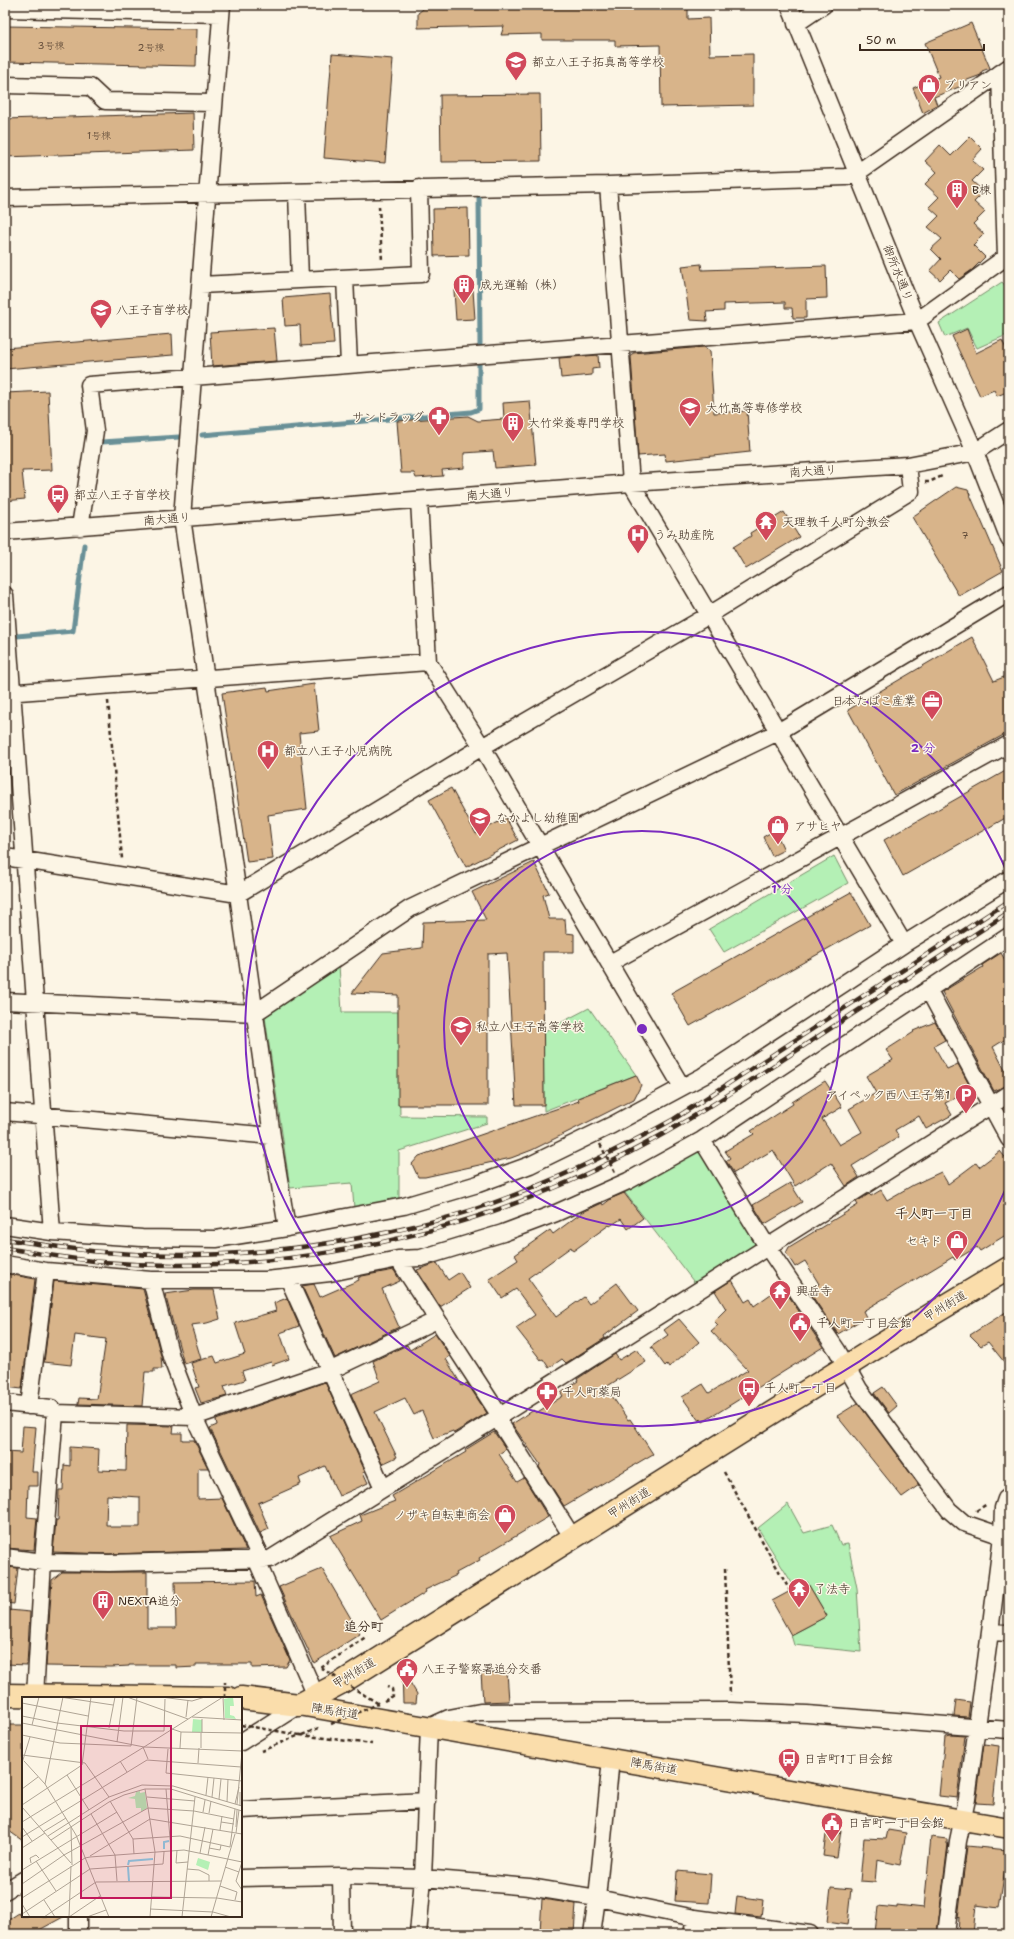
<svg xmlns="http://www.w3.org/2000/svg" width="1014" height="1939" viewBox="0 0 1014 1939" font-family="'Shantell Sans','Klee One',sans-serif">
<rect width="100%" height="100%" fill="#fcf5e5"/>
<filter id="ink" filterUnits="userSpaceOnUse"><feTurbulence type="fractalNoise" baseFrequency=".025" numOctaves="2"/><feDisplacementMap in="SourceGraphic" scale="8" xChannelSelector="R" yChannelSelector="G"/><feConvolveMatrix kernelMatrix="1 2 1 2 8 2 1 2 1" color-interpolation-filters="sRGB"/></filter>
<g filter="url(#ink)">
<path fill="#b4f0b5" stroke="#788d6a" d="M1002 282 1009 290V334L977 348 967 328 945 337 939 323Z
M834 856 848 883 724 952 709 929Z
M339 965 342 1012H398L400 1116 487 1117V1123L399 1151V1199L354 1208 352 1183 290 1188 265 1017Z
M589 1008 636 1075 544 1111 543 1032Z
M695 1150 700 1151 768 1248 700 1290 622 1189Z
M788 1504 804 1533 832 1525 841 1545 848 1544 857 1588 861 1652 794 1645 791 1635 827 1616 807 1582 795 1588 758 1528Z"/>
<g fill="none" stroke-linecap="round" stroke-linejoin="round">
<path stroke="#699097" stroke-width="5" d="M479 195 480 347
M202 435 471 412 479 409V363
M102 442 179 437
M17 636 73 631 84 545"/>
</g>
<path fill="#d8b48a" stroke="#3b2a1e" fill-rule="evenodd" d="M428 5H688V19L709 18 710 55 753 54V105L661 107 660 45 615 46V40H542V34L501 35 504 26 418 28V13Z
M971 23 990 68 982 71 981 75 962 82 964 85 934 97 937 105 923 113 913 88 939 77 925 43Z
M5 26 197 29 196 66 5 62Z
M332 54 393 59 385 163 324 158Z
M540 94 541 161 441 162 440 95Z
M193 113 194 150 5 157V119Z
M970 137 982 149 972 160 983 170 972 181 984 192 974 202 985 212 973 224 984 234 973 245 985 257 972 270 959 279 950 270 940 280 930 271 941 259 931 249 942 239 928 227 939 216 929 207 939 197 925 184 937 172 925 161 940 145 951 156Z
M468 208 469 255 434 256 433 209Z
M701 264 702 270 826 266 827 298 806 299V318H793L792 308H785V302L724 304V311L706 312 707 321 690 320 682 266Z
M473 290 475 319 456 320 454 291Z
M330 294 334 344 301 346 300 325 285 326 283 298Z
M274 328 277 361 212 366 210 332Z
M967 329 976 353 1002 340 1009 355V391L997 396 994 390 980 396 952 336Z
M172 334 173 355 5 369V348Z
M704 347 710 351 714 413 747 411 750 452 666 461 665 454 638 456 631 357 633 353Z
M598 355 599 368 592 369V375L561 378 559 358Z
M48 391 52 470 22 471 25 499 5 501V393Z
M530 401 536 465 495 468 493 451 464 453V468L442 470 443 476 416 478 414 473H401L397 421 468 416 478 421 504 419 503 403Z
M956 487 968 490 1003 571 959 596 912 517Z
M784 512 799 537 746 569 733 547 751 536 750 533Z
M972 637 994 681 1009 675V732L894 795 848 710Z
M314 684 319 731 299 733 307 809 268 815 273 859 247 862 222 693 267 687 268 691Z
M1009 769V816L903 876 884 840Z
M451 788 476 834 506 818 518 840 466 867 429 800Z
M775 830 784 850 772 856 763 837Z
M534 862 549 893 543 895 549 919H565L566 933 574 934V952H543L544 1105H516L507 953 488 954V1105H398V995L352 993 383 953 422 948 423 922 486 920 472 892Z
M851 892 870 925 690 1026 671 993Z
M1001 953 1009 967V1037L993 1047 1009 1078V1085L994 1091 942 992 983 967 982 965Z
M935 1022 945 1040 934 1046 947 1069 958 1064 972 1090 945 1103 952 1115 926 1129 919 1116 895 1130 899 1137 852 1166 859 1177 846 1186 831 1163 795 1186 773 1150 734 1173 726 1161 730 1158 725 1151 754 1134 751 1131 793 1104 792 1102 825 1081 842 1107 822 1119 839 1145 862 1132 849 1109 876 1093 866 1076 893 1060 886 1050 914 1032 913 1031Z
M636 1075 641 1085 634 1099 532 1150 511 1158 425 1177H418L412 1164 419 1156 579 1101 578 1098Z
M1000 1151 1009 1162V1233L980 1251 977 1247 955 1260 953 1257 863 1311 866 1317 838 1334 808 1290 819 1284 805 1261 795 1267 786 1253 789 1247 858 1205 856 1202 869 1194 871 1196 881 1190 887 1200 913 1185 941 1172 948 1184 976 1163 979 1167Z
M790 1183 802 1202 765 1224 753 1205Z
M624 1193 643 1218 628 1229 621 1219 610 1226 609 1225 573 1251 571 1247 528 1278 556 1317 584 1297 589 1304 617 1283 638 1311 604 1336 605 1338 566 1363 562 1359 549 1368 543 1359 541 1360 516 1328 535 1315 516 1289 502 1298 489 1279 518 1260 515 1255 550 1230 553 1234 583 1212 602 1203 603 1205 612 1198Z
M437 1263 448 1280 460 1272 470 1288 440 1307 417 1270Z
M394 1270 400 1281 382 1289 399 1327 335 1358 302 1286 314 1284 320 1297 359 1280 358 1278 362 1276Z
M8 1274 35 1279 22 1389 5 1387V1280H7Z
M732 1280 745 1302 750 1299 754 1306 782 1286 823 1347 703 1422 701 1419 699 1421 682 1397 703 1384 709 1393 748 1370 711 1331 718 1325 714 1321 726 1309 715 1291Z
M54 1281 143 1289 161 1356 162 1369H154V1372H145L142 1406 78 1404 79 1398 97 1399 106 1339 75 1335 71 1365 44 1362Z
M194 1290H214L220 1319 207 1323 191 1325 201 1359 184 1364 165 1294Z
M287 1298 299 1326 280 1333 289 1359 272 1365 271 1362 242 1371 245 1380 224 1386 227 1396 201 1403 195 1388 199 1387 191 1363 214 1356 217 1363 245 1354 235 1323 276 1311 274 1303Z
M1009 1310V1368L988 1342 981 1346 970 1335Z
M679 1319 699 1342 669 1367 667 1364 665 1366 651 1347 668 1335 664 1330Z
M435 1334 450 1356 446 1359 462 1386 467 1383 487 1413 454 1433 453 1431 434 1438 422 1411 414 1415 405 1398 375 1412 397 1457 382 1464 351 1394 380 1381 373 1361 407 1345 410 1350Z
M637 1349 646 1362 606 1387 628 1420 630 1419 653 1454 564 1506 539 1467 540 1464 512 1424 534 1410 536 1413 563 1396 561 1393 578 1381 577 1379 615 1354 619 1360Z
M325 1382 365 1471 363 1472 368 1483 339 1496 325 1466 299 1478 301 1484 258 1503 269 1529 260 1533 267 1548 210 1428 217 1425 216 1420Z
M883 1387 897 1406 889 1413 874 1393Z
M858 1403 919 1485 902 1497 837 1416Z
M127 1425 174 1426 173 1433H182V1440H194L208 1468H198V1499L222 1498 246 1550 109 1554 53 1552 56 1520H58L59 1490H63L64 1465 70 1466V1447L99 1449 98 1470 126 1471ZM107 1495 140 1497V1527H110V1525H106Z
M23 1426 36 1427 32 1472H38V1486H28L27 1517 37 1518 34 1550 5 1548V1452L21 1453Z
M494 1432 506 1449 499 1454 517 1482 524 1478 548 1517 479 1558 480 1560 456 1573 457 1575 425 1590 426 1592 381 1620 330 1536 362 1521 360 1515 395 1501 392 1496 466 1452 465 1450Z
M5 1567 18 1568 14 1604 5 1603Z
M322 1569 360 1634 314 1663 279 1587Z
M62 1572H147V1628H176L175 1582 255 1581 256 1597 261 1595 290 1660 286 1667 252 1668V1664H196V1667L176 1668V1665H129V1666L111 1667 46 1666 52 1580Z
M807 1582 827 1616 791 1635 772 1601Z
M9 1610 30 1612 27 1665 5 1664Z
M402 1669 417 1694 416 1703H403Z
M507 1672 509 1701 483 1702 481 1673Z
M956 1700 970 1702 968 1717 954 1716Z
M5 1725H23V1841L9 1831V1825H5Z
M951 1735 965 1736 957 1798 939 1796 945 1736Z
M984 1744 999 1746 993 1804 976 1803Z
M827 1828 841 1830 837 1858 823 1856Z
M888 1830 906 1833 900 1865 877 1860 875 1882 860 1881 864 1838 886 1839Z
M931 1837 947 1839V1844H948L937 1933H875L878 1906 897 1908V1905L924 1908Z
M967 1846 1008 1850 999 1908 976 1905 973 1934H958L959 1917 958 1918Z
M677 1871 711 1874 709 1903 675 1901Z
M831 1887 851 1889 847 1925 827 1922Z
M737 1896 763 1900 761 1917 735 1914Z
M542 1899 576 1904 574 1934 540 1932Z
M19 1913 21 1916H65L32 1934H5V1926L10 1923 8 1920Z"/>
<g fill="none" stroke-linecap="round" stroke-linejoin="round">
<g stroke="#3b2a1e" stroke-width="19">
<path id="minor" d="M222 5 182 518 238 894 272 1136 287 1228
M789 5 917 321 975 452 1009 539
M5 9 221 14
M796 24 824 5
M1000 73 1006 257
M5 85 90 87 105 101 214 103
M608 185 631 483 904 944
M297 192 300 280
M5 198 608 185 846 177 857 173 1009 67
M345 278 349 364
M200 285 421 274 419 188
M419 500 428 662 482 747 682 1087
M80 527 95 431 89 385 917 321 1009 255
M5 532 631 483 908 465 975 452 1009 430
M5 595 52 1232
M5 693 428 662
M5 857 238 894 482 747 709 615 911 491 908 465
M610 963 1009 744
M928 989 1009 1139
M5 1001 255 1013 411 908 778 732 1009 593
M5 1112 272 1136
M702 1140 768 1248 837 1350 859 1389 949 1510 964 1523 1002 1536H1009
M5 1225 52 1232 142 1238 216 1239 287 1228 404 1206 478 1184 530 1165 612 1125 703 1076 904 944 1009 879
M398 1259 500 1416
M5 1264 46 1271 151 1280H266L330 1273 398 1259 421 1258 503 1233 556 1213 628 1181 702 1140 1009 936
M288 1278 383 1488
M151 1280 171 1357 194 1417 262 1561
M5 1403 51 1408 55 1413 194 1417 329 1371 437 1320
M29 1406 46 1271
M497 1418 573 1538
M5 1557 43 1562 109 1563 270 1559 500 1416 1009 1094
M257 1561 316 1696
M990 1632 1009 1633
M35 1695 43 1562 55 1413
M241 1742 299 1705
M241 1810 427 1801
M341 1876 342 1934
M241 1878 341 1876 423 1878 529 1887 597 1898 695 1918 810 1934
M5 1891 23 1880
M78 1916V1934
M418 1934 423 1878 429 1727 449 1718 480 1712 730 1711 807 1714 1009 1730
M592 1934 597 1898 611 1759
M692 1934 695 1918
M946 1934 958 1841 967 1799 990 1632 1002 1536 1003 1508 1006 1499 1009 1497"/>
</g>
<g stroke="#3b2a1e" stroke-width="23">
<path id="major" d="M299 1705 1009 1828"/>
</g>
<g stroke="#3b2a1e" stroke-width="25">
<path id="highway" d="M5 1695 228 1698
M241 1698 299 1705 344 1681 874 1349 1009 1268"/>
</g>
<path stroke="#3b2a1e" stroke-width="2.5" stroke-dasharray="4 3" stroke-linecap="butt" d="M379 206 382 261
M925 482H929L942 476
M108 701 122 859
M724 1472 790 1591
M976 1511 987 1504
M725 1569 730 1695
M321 1668 367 1636
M384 1701 393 1696 392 1689 387 1687
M302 1735 321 1727
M261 1751 300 1735 372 1744"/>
<use href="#minor" stroke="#fcf5e5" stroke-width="16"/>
<use href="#major" stroke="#faddab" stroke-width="20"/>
<use href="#highway" stroke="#faddab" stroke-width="22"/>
<g stroke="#3b2a1e" stroke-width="4.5">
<path id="rail" d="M5 1239C37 1244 69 1249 102 1252 209 1261 323 1250 427 1223 514 1201 596 1162 674 1119L1009 901
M5 1248C37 1253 70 1259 103 1262 253 1275 416 1246 554 1188 642 1152 723 1099 802 1047 871 1002 940 957 1009 912"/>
</g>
<use href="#rail" stroke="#fcf5e5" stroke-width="3" stroke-dasharray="9" stroke-linecap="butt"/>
<path stroke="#3b2a1e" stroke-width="2.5" stroke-dasharray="4 3" stroke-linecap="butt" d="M600 1144 615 1173
M321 1668 379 1704
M225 1698V1682
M331 1724 378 1704
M241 1725 300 1735"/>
</g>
</g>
<g fill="none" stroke="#7b2cbf" stroke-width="2">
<circle cx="642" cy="1029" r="198"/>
<path d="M1009 1181A397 397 0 1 1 1009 877"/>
</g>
<defs>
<g id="school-pin" transform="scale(1.15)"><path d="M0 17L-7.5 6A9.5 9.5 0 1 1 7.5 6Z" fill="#d1495b" stroke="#fcf5e5"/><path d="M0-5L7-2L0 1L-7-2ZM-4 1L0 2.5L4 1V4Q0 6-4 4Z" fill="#fff"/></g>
<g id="shop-pin" transform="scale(1.15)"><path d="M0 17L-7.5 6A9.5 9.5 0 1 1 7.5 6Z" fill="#d1495b" stroke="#fcf5e5"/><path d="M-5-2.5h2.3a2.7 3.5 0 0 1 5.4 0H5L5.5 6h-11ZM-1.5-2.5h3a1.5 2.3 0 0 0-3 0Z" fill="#fff"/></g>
<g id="building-pin" transform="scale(1.15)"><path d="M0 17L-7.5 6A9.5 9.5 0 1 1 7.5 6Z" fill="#d1495b" stroke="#fcf5e5"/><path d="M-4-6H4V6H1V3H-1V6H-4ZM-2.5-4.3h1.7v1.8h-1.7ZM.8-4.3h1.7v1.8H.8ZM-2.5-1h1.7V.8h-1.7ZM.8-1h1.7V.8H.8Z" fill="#fff"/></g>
<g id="university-pin" transform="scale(1.15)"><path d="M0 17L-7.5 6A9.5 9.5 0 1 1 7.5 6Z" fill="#d1495b" stroke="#fcf5e5"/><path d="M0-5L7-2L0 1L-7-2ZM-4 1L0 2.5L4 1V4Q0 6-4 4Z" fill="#fff"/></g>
<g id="pharmacy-pin" transform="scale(1.15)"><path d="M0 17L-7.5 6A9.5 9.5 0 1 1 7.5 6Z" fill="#d1495b" stroke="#fcf5e5"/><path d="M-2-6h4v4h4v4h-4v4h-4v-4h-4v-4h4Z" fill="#fff"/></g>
<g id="bus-pin" transform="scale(1.15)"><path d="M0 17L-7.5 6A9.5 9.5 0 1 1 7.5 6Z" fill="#d1495b" stroke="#fcf5e5"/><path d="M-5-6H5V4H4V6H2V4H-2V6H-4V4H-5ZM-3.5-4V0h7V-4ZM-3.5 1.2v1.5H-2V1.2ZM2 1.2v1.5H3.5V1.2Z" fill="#fff"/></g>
<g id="temple-pin" transform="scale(1.15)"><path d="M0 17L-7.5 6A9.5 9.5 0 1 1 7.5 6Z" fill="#d1495b" stroke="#fcf5e5"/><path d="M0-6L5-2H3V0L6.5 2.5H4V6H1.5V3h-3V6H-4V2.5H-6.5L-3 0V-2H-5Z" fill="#fff"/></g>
<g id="hospital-pin" transform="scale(1.15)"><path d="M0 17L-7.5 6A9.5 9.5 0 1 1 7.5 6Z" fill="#d1495b" stroke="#fcf5e5"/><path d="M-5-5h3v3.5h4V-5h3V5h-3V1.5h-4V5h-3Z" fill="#fff"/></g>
<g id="office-pin" transform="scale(1.15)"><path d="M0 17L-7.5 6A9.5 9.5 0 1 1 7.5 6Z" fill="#d1495b" stroke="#fcf5e5"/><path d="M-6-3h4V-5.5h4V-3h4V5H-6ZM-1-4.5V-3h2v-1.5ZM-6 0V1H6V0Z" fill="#fff"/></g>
<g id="parking-pin" transform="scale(1.15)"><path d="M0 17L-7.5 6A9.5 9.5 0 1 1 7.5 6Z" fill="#d1495b" stroke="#fcf5e5"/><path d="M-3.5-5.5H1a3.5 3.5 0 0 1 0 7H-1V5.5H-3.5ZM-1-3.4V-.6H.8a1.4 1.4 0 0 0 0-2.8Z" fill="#fff"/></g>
<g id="civic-pin" transform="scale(1.15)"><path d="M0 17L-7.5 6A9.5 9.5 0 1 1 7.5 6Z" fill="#d1495b" stroke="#fcf5e5"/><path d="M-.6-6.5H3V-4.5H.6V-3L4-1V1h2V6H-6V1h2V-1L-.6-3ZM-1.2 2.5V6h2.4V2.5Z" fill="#fff"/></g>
</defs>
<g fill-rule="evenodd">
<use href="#school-pin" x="516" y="62"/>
<use href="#shop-pin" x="929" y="85"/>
<use href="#building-pin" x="957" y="190"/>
<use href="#building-pin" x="464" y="285"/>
<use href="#school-pin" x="101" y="310"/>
<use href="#university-pin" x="690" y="408"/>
<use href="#pharmacy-pin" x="439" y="417"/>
<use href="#building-pin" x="513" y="423"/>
<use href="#bus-pin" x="58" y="495"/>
<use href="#temple-pin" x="766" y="522"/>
<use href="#hospital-pin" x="638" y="535"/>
<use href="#office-pin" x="932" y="701"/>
<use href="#hospital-pin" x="268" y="751"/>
<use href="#school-pin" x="480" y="818"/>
<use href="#shop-pin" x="778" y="826"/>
<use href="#school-pin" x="461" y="1027"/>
<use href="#parking-pin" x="966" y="1095"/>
<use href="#shop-pin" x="957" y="1241"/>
<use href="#temple-pin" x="780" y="1291"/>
<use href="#civic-pin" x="800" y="1323"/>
<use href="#bus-pin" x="749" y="1388"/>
<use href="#pharmacy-pin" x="547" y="1392"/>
<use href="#shop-pin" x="505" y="1515"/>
<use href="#temple-pin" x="799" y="1589"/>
<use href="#building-pin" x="103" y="1601"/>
<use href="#civic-pin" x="407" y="1669"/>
<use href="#bus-pin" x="789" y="1759"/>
<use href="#civic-pin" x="832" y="1823"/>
</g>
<g text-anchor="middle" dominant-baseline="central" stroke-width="3" stroke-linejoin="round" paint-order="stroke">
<g font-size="10" fill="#624c39">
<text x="51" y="45">3号棟</text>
<text x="151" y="47">2号棟</text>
<text x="99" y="135">1号棟</text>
<text x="965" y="535">7</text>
</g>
<g font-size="12" fill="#3b2a1e" stroke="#fcf5e5" text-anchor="start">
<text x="532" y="62">都立八王子拓真高等学校</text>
<text x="944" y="85">ブリアン</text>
<text x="972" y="190">B棟</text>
<text x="480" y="285">成光運輸（株）</text>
<text x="116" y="310">八王子盲学校</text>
<text x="706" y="408">大竹高等専修学校</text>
<text x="424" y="417" text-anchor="end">サンドラッグ</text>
<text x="528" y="423">大竹栄養専門学校</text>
<text x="74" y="495">都立八王子盲学校</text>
<text x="782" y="522">天理教千人町分教会</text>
<text x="654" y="535">うみ助産院</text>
<text x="916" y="701" text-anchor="end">日本たばこ産業</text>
<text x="284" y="751">都立八王子小児病院</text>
<text x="496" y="818">なかよし幼稚園</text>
<text x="794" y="826">アサヒヤ</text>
<text x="476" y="1027">私立八王子高等学校</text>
<text x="950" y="1095" text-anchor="end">アイペック西八王子第1</text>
<text x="942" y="1241" text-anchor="end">セキド</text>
<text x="796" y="1291">興岳寺</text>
<text x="816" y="1323">千人町一丁目会館</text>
<text x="764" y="1388">千人町一丁目</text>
<text x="562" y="1392">千人町薬局</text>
<text x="490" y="1515" text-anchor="end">ノザキ自転車商会</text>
<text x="814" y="1589">了法寺</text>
<text x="118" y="1601">NEXTA追分</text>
<text x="422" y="1669">八王子警察署追分交番</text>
<text x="804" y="1759">日吉町1丁目会館</text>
<text x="848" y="1823">日吉町一丁目会館</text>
</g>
<g font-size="12" fill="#3b2a1e" stroke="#fcf5e5">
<text transform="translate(898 273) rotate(68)">御所水通り</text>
<text transform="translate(813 471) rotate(-4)">南大通り</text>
<text transform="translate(490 494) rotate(-5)">南大通り</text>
<text transform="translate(167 519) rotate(-5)">南大通り</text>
<text transform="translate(945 1306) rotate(-31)">甲州街道</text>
<text transform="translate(629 1503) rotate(-32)">甲州街道</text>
<text transform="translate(354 1673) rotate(-31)">甲州街道</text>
<text transform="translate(335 1711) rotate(9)">陣馬街道</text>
<text transform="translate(654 1766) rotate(10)">陣馬街道</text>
</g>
<g font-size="13" font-weight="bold" fill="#3b2a1e" stroke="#fcf5e5">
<text x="934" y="1213">千人町一丁目</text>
<text x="364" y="1626">追分町</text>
</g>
</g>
<g transform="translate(22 1697)">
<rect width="220" height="220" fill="#fcf5e5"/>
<path d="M211 0 212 9H208V18L212 19 214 22 203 21 202 2ZM171 22 180 23V35H170ZM118 94V96L123 95 125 111 119 115V111H114L113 102 106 101 113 99 114 95ZM176 161 188 165 186 173 174 168Z" fill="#b4f0b5"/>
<path fill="none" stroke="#87d4e7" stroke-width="2" d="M142 152V145L147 144M106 168 107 164 131 162M106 170 107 184"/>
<path fill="none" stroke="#afa495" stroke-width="1" d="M38 0 91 8M41 0 23 87 54 138 87 220M105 0 166 22M139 0 170 4 183 0M201 0 202 23M0 6 66 19M0 19 35 26 102 34H142M164 20 166 3M170 20 220 23M0 26 122 50M10 28 17 0M87 31 93 0M150 32 159 35 220 36M142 34 143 2M180 36V22M0 38 38 46 109 49 115 0M95 45 101 0M121 50 126 62M122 50 201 0M158 51 159 35M179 51V36M146 52 144 76 220 84M0 58 63 66 87 100M2 64 23 87M98 64 105 75M0 66 8 40M176 66 177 51M45 78 67 113M0 92 16 80M123 92 133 155 128 220M144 92 149 154M184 98 186 80M125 100 173 104M190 100 192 81M197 102 199 82M88 104 111 142 112 157M205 105 206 82M213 107 217 90M215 107 220 55M0 108 60 68 69 0M218 109V95M0 110 49 166M181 115 183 103M187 116 189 104M69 117 93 158 95 184M0 125 122 50 220 54M199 125 212 127M0 130 10 144M214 130 215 113M49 131 50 168M198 133 200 119M21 135 44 121M214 136 217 113M26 139 87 100 120 88 151 89 220 109M0 140 125 63 219 70M111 142 158 139 208 150M29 143 87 105 102 98 123 92H149L220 114M208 150 213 112M0 151 23 136M187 151 198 153 199 148M155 153 154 166 166 165M178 156 183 130M186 158 191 132M68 159 128 122 220 137M14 164 34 194M220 165 214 184 220 193M9 166 8 161 14 158 17 161M203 170 217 175M165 172 177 173 187 178V184M0 173 95 115M0 187 42 158 126 111 172 114 212 122M198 189 215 195 213 203M129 200 195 201 220 205M0 201 63 161 68 160 162 153 220 165M22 203 33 220M0 207 8 220M128 212 191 215 209 220M0 217 68 172 141 167 142 155M22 220 74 185 199 184M47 220 49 169M47 220 78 199M65 220 84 213M160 220 173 100M189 220 213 137"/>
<path fill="#c2185b" fill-opacity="0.15" stroke="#c2185b" stroke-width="2" d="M59 29H149V201H59Z"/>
<rect width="220" height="220" fill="none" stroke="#3b2a1e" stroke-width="2"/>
</g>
<circle cx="642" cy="1029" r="6" fill="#7b2cbf" stroke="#fcf5e5" stroke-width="2"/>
<g font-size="12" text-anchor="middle" font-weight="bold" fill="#7b2cbf" stroke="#fcf5e5" stroke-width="3" stroke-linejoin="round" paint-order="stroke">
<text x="923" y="752">2 分</text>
<text x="782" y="893">1 分</text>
</g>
<rect width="1014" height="1939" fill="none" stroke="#fcf5e5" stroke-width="20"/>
<rect x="10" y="10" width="994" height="1919" fill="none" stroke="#3b2a1e" stroke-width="1.5" filter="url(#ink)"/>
<path d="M860 44v6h124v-6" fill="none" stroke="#3b2a1e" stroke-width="2"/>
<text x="866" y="44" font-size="12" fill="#3b2a1e" stroke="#fcf5e5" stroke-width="3" paint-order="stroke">50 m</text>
</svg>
